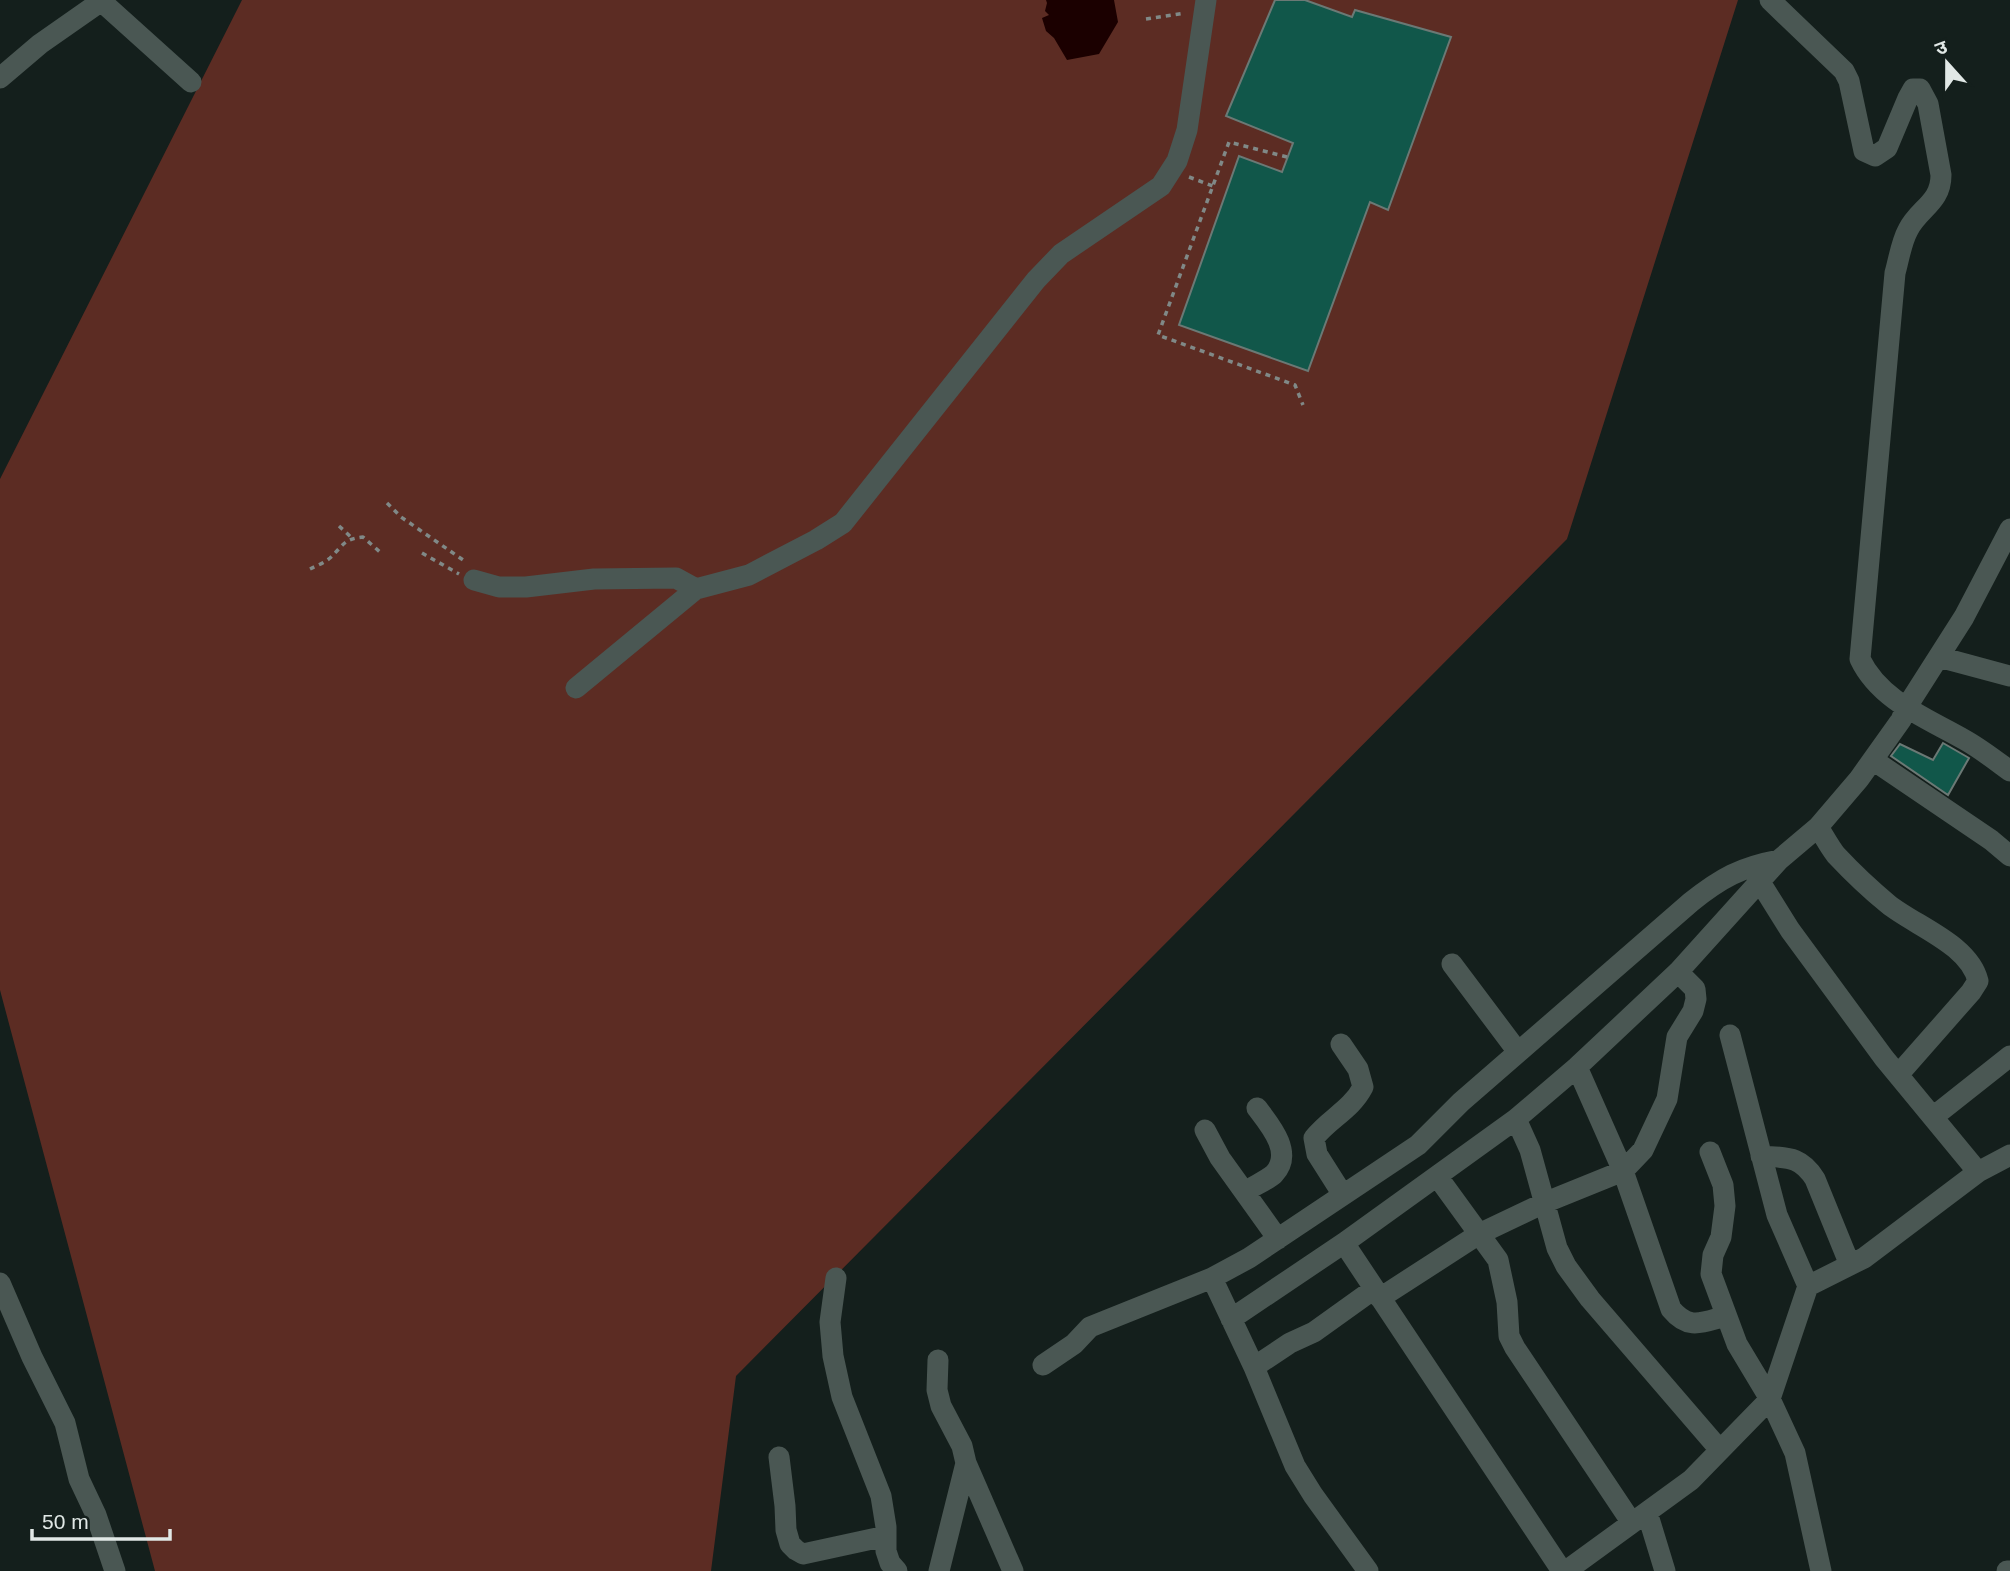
<svg xmlns="http://www.w3.org/2000/svg" width="2010" height="1571" viewBox="0 0 2010 1571" font-family="Arial,'Noto Sans Devanagari',sans-serif">
<rect width="100%" height="100%" fill="#141f1c"/>
<path fill="#5c2c23" d="M242 0H1738L1567 539 736 1376 711 1571H155L0 990V479Z"/>
<path fill="#1b0000" d="M1046 0H1114L1118 22 1099 54 1067 60 1054 38 1046 31 1042 18 1049 15 1045 11 1047 3Z"/>
<path fill="#11574a" stroke="#6b7975" stroke-width="2" d="M1275 0H1305L1352 17 1355 10 1451 37 1388 210 1370 202 1308 371 1179 325 1239 156 1282 172 1293 143 1226 116Z
M1943 743 1969 758 1948 795 1891 756 1900 744 1933 760Z"/>
<g fill="none" stroke-linecap="round" stroke-linejoin="round">
<path stroke="#808987" stroke-width="3.5" stroke-dasharray="5 5" stroke-linecap="butt" d="M1146 19 1185 13
M1287 157 1229 142 1158 335 1295 385 1303 405
M1189 177 1213 186
M387 503 401 517 466 562
M339 526 352 538
M422 553 459 574
M310 569C316 566 324 563 330 558 343 546 343 539 363 537L380 552"/>
<path stroke="#4a5753" stroke-width="21" d="M1770 0 1844 71 1849 81 1864 151 1875 156 1887 148 1908 98 1913 89H1920L1928 104 1941 175C1941 203 1919 208 1908 230 1901 243 1899 259 1895 273L1860 659C1880 701 1927 718 1965 740 1981 749 1995 760 2010 771
M101 1 191 82
M0 78 40 44 103 0
M474 580 499 587H526L594 579 676 578 696 589
M1939 657 2010 676
M576 688 696 589 749 575 816 540 843 523 1036 280 1061 254 1161 186 1177 161 1187 130 1206 0
M1873 760 1991 840 2010 856
M1818 827C1824 836 1829 846 1836 855 1851 871 1871 890 1888 904 1915 926 1969 944 1978 981L1971 992 1898 1075
M1760 882 1790 930 1884 1058 1978 1172
M1452 964 1518 1052
M1730 1035 1777 1215 1808 1286
M1341 1044 1358 1069 1363 1087C1351 1110 1330 1118 1314 1138L1317 1154 1343 1195
M1577 1067 1623 1171 1671 1309C1689 1331 1703 1322 1726 1316
M1933 1117 2010 1056
M1516 1119 1530 1150 1557 1248 1566 1266 1590 1299 1720 1450
M1205 1130 1220 1158 1278 1239
M1710 1152 1723 1185 1725 1206 1721 1237 1713 1255 1711 1274 1737 1344 1770 1399 1795 1453 1821 1571
M1761 1156C1786 1158 1800 1155 1815 1179L1850 1265
M1437 1176 1498 1260 1507 1302 1509 1336 1515 1348 1632 1523
M1245 1192C1253 1186 1266 1181 1274 1174 1294 1153 1270 1125 1257 1108
M1344 1243 1562 1571
M836 1278 830 1322 833 1356 842 1397 881 1496 886 1527V1551L890 1563 897 1571
M0 1283 32 1357 65 1423 79 1479 96 1515 115 1571
M1380 1298 1479 1234 1544 1203 1623 1171 1643 1150 1667 1099 1677 1037 1693 1011 1696 999 1695 989 1678 972
M1231 1319 1344 1243 1437 1176 1516 1119 1577 1067 1678 972 1779 860 1818 827 1859 779 1901 720 1906 708 1964 617 2010 529
M938 1360 937 1390 941 1406 962 1446 966 1463 939 1571
M1043 1365 1074 1344 1090 1327 1212 1278
M1254 1367 1290 1343 1314 1332 1374 1289
M779 1457 785 1506 786 1530 790 1544 796 1550 803 1554 886 1536
M966 1463 1013 1571
M1647 1512 1665 1571
M1368 1571 1313 1495 1295 1466 1254 1367 1212 1278 1249 1258 1418 1145 1461 1102 1691 902C1721 878 1741 867 1779 860
M1566 1571 1691 1480 1770 1399 1808 1286 1864 1258 1978 1172 2010 1155
M2007 1571H2010"/>
</g>
<g transform="translate(1947 63) rotate(339)" stroke="#141f1c" stroke-width="5" paint-order="stroke">
<path d="M0-5L12 26L0 18L-12 26Z" fill="#e1e8e6"/>
<text y="-10" font-size="19" font-weight="bold" text-anchor="middle" fill="#e1e8e6">उ</text>
</g>
<path d="M32 1529v10h138v-10" fill="none" stroke="#e1e8e6" stroke-width="3.5"/>
<text x="42" y="1529" font-size="21" fill="#e1e8e6" stroke="#141f1c" stroke-width="5" paint-order="stroke">50 m</text>
</svg>
